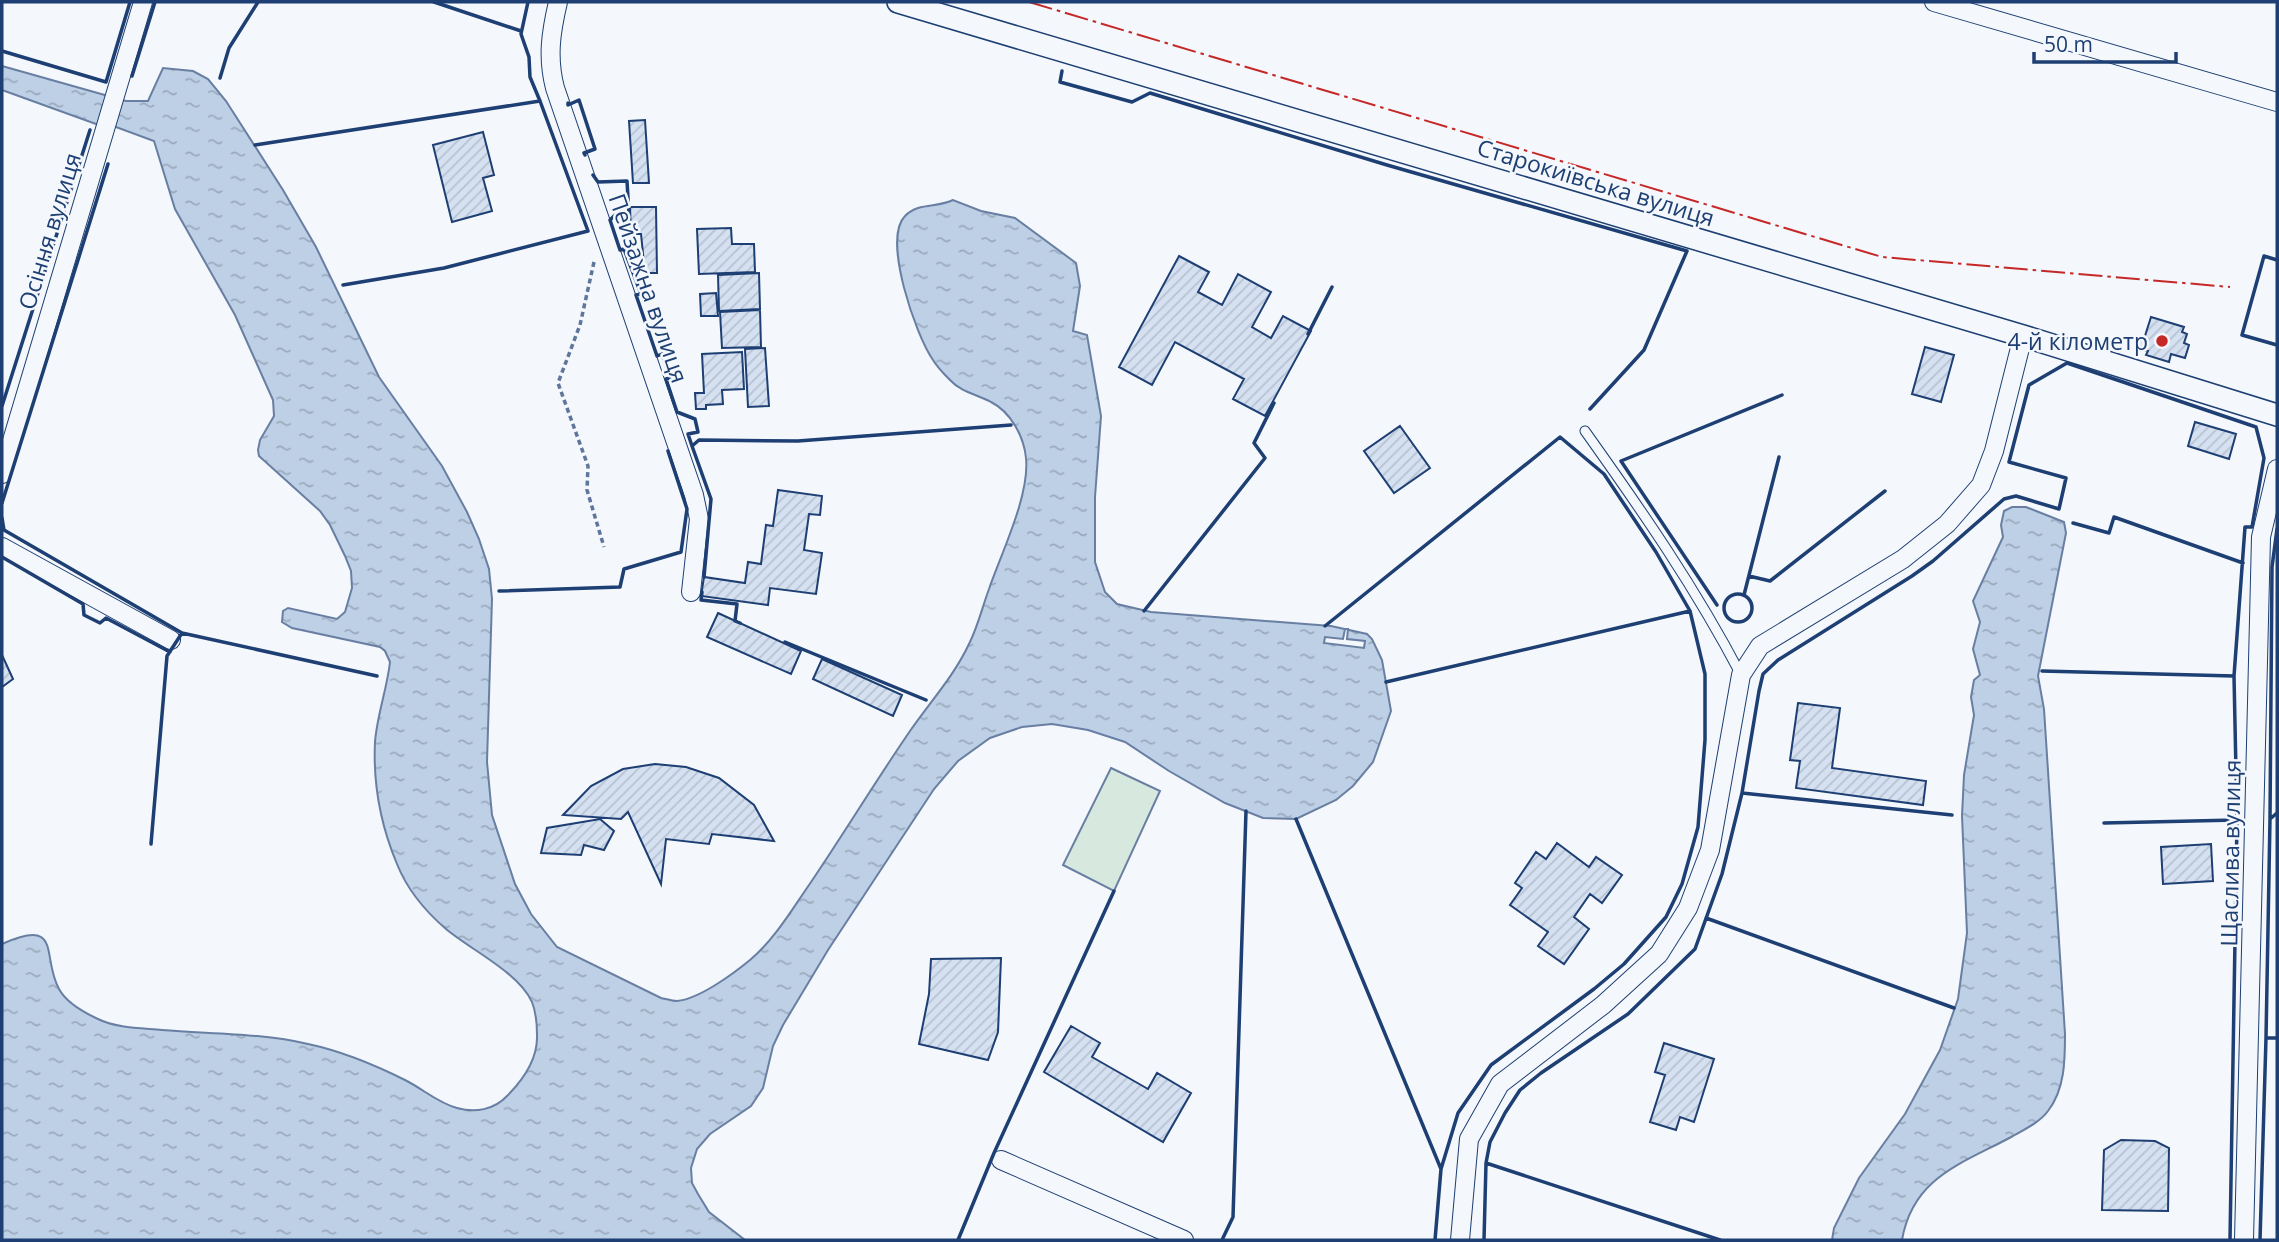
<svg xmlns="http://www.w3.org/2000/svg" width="2279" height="1242" viewBox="0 0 2279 1242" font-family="'Open Sans',sans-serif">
<defs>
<pattern id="water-ripples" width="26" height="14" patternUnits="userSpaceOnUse" patternTransform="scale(1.75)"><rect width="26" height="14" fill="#bed0e5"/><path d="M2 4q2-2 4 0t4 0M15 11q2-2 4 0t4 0" fill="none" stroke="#9aaabe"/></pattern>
<pattern id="building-hatch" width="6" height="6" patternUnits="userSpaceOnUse" patternTransform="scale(1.75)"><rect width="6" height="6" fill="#d5e0f0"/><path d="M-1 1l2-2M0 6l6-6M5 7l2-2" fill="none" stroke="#b6c1d1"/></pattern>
</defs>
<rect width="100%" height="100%" fill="#f4f7fb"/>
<path fill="#d7e8df" stroke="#687fa3" stroke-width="2" d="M1111 768 1160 791 1114 891 1063 865Z"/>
<path fill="url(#water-ripples)" stroke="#687fa3" stroke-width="2" d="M2 66 126 101H148L163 68 193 71 208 79 226 101 283 190 316 247 379 377 442 466 467 512 479 539 489 569 492 599 487 762 492 815 515 884 531 914 557 947 661 998C666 999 672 1001 677 1001 699 999 733 974 750 960 774 940 791 911 809 885 843 835 875 782 910 731 930 702 954 676 969 644 978 626 982 608 989 589 1001 554 1030 495 1026 458 1024 437 1011 412 991 402 977 394 962 393 950 380 944 374 937 367 933 360 916 336 882 239 905 216 918 202 938 208 953 200L981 211 1015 218 1076 263 1080 286 1073 331 1087 335 1101 416 1095 497V562L1105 592 1117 604 1151 612 1331 626 1367 634 1372 639 1382 660 1391 711 1373 762 1353 786 1336 800 1296 819 1263 818 1225 803 1169 771 1125 742 1088 730 1052 724 1022 727 990 738 958 761 934 789 828 950 783 1025 773 1046 763 1088 751 1106 710 1134 697 1149 691 1168 692 1183 698 1194 709 1212 745 1240H2V944C63 917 41 956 59 989 66 1002 85 1013 98 1019 116 1028 141 1028 162 1030 210 1034 261 1033 308 1044 341 1051 375 1065 405 1080 423 1089 438 1103 457 1108 475 1113 494 1110 507 1096 524 1079 538 1059 537 1035 537 1025 536 1012 532 1002 518 972 471 950 446 929 425 911 407 889 397 864 381 826 373 784 375 742 377 715 387 689 390 662L385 651 380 647 292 628 282 622 283 611 288 608 337 619 345 612 352 588 351 571 345 556 330 525 320 511 259 456 258 450 260 440 274 416 273 400 235 315 175 209 154 141 116 127 96 124 2 90Z
M2012 507H2026L2064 522 2066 533 2038 676 2044 709 2065 1034C2065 1060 2065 1089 2048 1111 2040 1122 2025 1129 2013 1136 1964 1163 1913 1176 1902 1240H1832L1834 1228 1859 1178 1905 1114 1940 1050 1958 999 1967 933 1962 816 1964 775 1974 715 1971 697 1974 680 1980 675 1973 649 1980 622 1973 601 2003 537 2001 525 2004 511Z"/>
<path fill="#f4f7fb" stroke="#687fa3" stroke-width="2" d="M1345 629H1348L1347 639 1365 641 1364 648 1324 643 1325 637 1343 639Z"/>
<path fill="url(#building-hatch)" stroke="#1d3f73" stroke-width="2" d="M645 120 649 183H633L629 121Z
M483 132 494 175 483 178 492 211 452 222 433 145Z
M630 207H656L657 273H645L641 234H631Z
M731 228 732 244H754L755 272 699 274 697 229Z
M1179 256 1209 272 1198 292 1222 305 1238 274 1271 292 1252 327 1271 338 1283 316 1311 331 1265 416 1233 399 1244 379 1175 342 1152 385 1119 367Z
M759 273 760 309 719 311 718 275Z
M716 293 718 316H701L700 294Z
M760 310 761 347 722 348 720 312Z
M2151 317 2184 327 2182 332 2187 334 2184 343 2189 345 2185 358 2171 354 2169 362 2146 355 2148 351 2137 348 2140 338 2144 339Z
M1925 347 1954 355 1941 402 1912 394Z
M765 348 769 406 748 407 745 349Z
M742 352 744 389 722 390 723 404 706 405V409H696L695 393H704L702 354Z
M2195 422 2236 434 2229 459 2188 446Z
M1400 426 1430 468 1394 493 1364 451Z
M778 490 822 496 820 515 809 514 804 550 822 553 816 594 770 588 768 605 701 596 704 577 745 583 748 562 761 564 766 525 773 526Z
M718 613 801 651 791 674 707 637Z
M2 655 13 679 2 687Z
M822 659 902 695 893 716 813 679Z
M1798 703 1840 708 1832 768 1926 781 1923 805 1796 788 1800 761 1790 760Z
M655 764 686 767 719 778 754 805 774 841 712 834 709 844 666 839 661 884 628 812 621 819 563 815 591 786 623 769Z
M600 819 614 831 604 850 584 845 581 855 541 853 547 828Z
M1557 843 1589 867 1596 857 1622 875 1602 903 1590 894 1574 917 1589 929 1564 964 1538 946 1548 932 1510 905 1522 888 1515 883 1536 852 1546 859Z
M2211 844 2213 881 2163 884 2161 847Z
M1001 958 998 1032 988 1060 919 1044 929 994 931 959Z
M1071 1026 1100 1043 1092 1057 1148 1089 1157 1073 1191 1093 1163 1142 1044 1072Z
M1664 1043 1714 1059 1694 1122 1680 1117 1676 1130 1650 1122 1665 1075 1655 1072Z
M2121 1140 2155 1141 2169 1148 2168 1211 2102 1210 2104 1150Z"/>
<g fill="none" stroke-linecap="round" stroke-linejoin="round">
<g stroke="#1d3f73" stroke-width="11">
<path id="service" d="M1585 431C1642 511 1695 587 1741 675"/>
</g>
<g stroke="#1d3f73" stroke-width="20">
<path id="minor" d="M558 2C551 32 547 57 555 88L694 495 699 519 691 592
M1934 2 2277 102
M2 474 143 2
M2 547 171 640
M1001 1160 1184 1240
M1460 1240 1469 1139 1500 1084 1603 1005 1659 954 1688 908 1710 850 1741 675 1760 646 1903 559 1947 524 1981 485 1994 451 2023 336
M2244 1240 2261 537 2277 469"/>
</g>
<g stroke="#1d3f73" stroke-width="24">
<path id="tertiary" d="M898 2 2023 336 2277 415"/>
</g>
<path stroke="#5e769c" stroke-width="3.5" stroke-dasharray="5 3.5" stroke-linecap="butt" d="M594 262 580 325 558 383 588 466 587 490 604 547"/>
<use href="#service" stroke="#f4f7fb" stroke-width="9"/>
<use href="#minor" stroke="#f4f7fb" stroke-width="18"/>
<use href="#tertiary" stroke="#f4f7fb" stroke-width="21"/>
<path stroke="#1d3f73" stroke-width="3.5" d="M434 2 521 31
M2 51 106 82 130 2
M1062 71 1060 82 1132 102 1150 93 1387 165 1687 251 1644 350 1590 409
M132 76 155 2
M220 78 229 48 258 2
M568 103V105L579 100 595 149 584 153 585 155
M255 145 540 101 530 77 529 57 521 34 528 2
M593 175 598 182 627 181 629 215H615L610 220 620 250 624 249 641 294 636 295 657 356 662 354 670 378 666 379 677 412 695 419 698 432 688 434 692 446
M2277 260 2264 256 2242 335 2277 345
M343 285 444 268 588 231 540 101
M1308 334 1332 287
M2 406 90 130
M2 503 108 164
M2 518 4 530 182 633
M2073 523 2109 533 2114 517 2243 563
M2 557 83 604 84 615 100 623 106 618 170 652
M1749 576 1770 581 1885 491
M704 577 711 499 692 446 699 440 798 441 1011 425
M499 591 620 587 624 569 681 552 687 509 668 451
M702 592 701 600 737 604 735 621 740 623
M1724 608a14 14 0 1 1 28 0a14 14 0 1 1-28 0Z
M1744 595 1779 457
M1717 605 1621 461 1782 395
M1144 611 1265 458 1254 443 1274 403
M1325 626 1560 437 1604 474 1656 552 1690 611 1705 674V740L1698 827 1682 884 1666 917 1624 964 1594 989 1491 1065 1458 1113 1441 1169 1435 1240
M785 642 926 700
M2042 671 2234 676
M1386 682 1690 611
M2277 813 2270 819 2266 1038H2277
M1952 815 1742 793 1759 691 1763 674 1778 660 1912 576 1933 561 2004 499 2016 496 2059 509 2066 478 2009 462 2029 385 2067 363 2256 427 2264 458 2252 527H2245L2234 676 2237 820 2230 1240
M1296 819 1441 1169
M2270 819 2272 567 2277 529
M2104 823 2237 820
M151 844 167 656 182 633 377 676
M1706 918 1954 1008
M958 1240 994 1153 1114 891
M1222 1240 1233 1217 1246 811
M1484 1240 1486 1163
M1720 1240 1486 1163 1490 1142 1505 1113 1520 1090 1541 1073 1628 1014 1695 949 1722 874 1742 793
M2260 1240 2266 1038"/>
<path stroke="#c62828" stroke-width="2" stroke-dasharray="24 5 3.5 5" stroke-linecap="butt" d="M1029 2 1882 257 2230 287"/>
</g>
<circle fill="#c62828" stroke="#f4f7fb" stroke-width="2.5" cx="2162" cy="341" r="7"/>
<g text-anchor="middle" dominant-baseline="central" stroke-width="5" stroke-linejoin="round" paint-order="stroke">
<g font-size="23" fill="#1d3f73" stroke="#f4f7fb">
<text transform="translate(1596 182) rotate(17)">Старокиївська вулиця</text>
<text transform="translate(49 231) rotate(-73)">Осіння вулиця</text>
<text transform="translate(649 288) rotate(71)">Пейзажна вулиця</text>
<text transform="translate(2230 853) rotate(-89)">Щаслива вулиця</text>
</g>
<g font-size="23" fill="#1d3f73" stroke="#f4f7fb" text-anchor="end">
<text x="2148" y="341">4-й кілометр</text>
</g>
</g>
<rect width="2279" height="1242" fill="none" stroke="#1d3f73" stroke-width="7"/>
<path d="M2034 52v10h142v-10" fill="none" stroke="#1d3f73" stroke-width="3.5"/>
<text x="2044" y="52" font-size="21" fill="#1d3f73" stroke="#f4f7fb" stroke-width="5" paint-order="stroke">50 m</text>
</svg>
